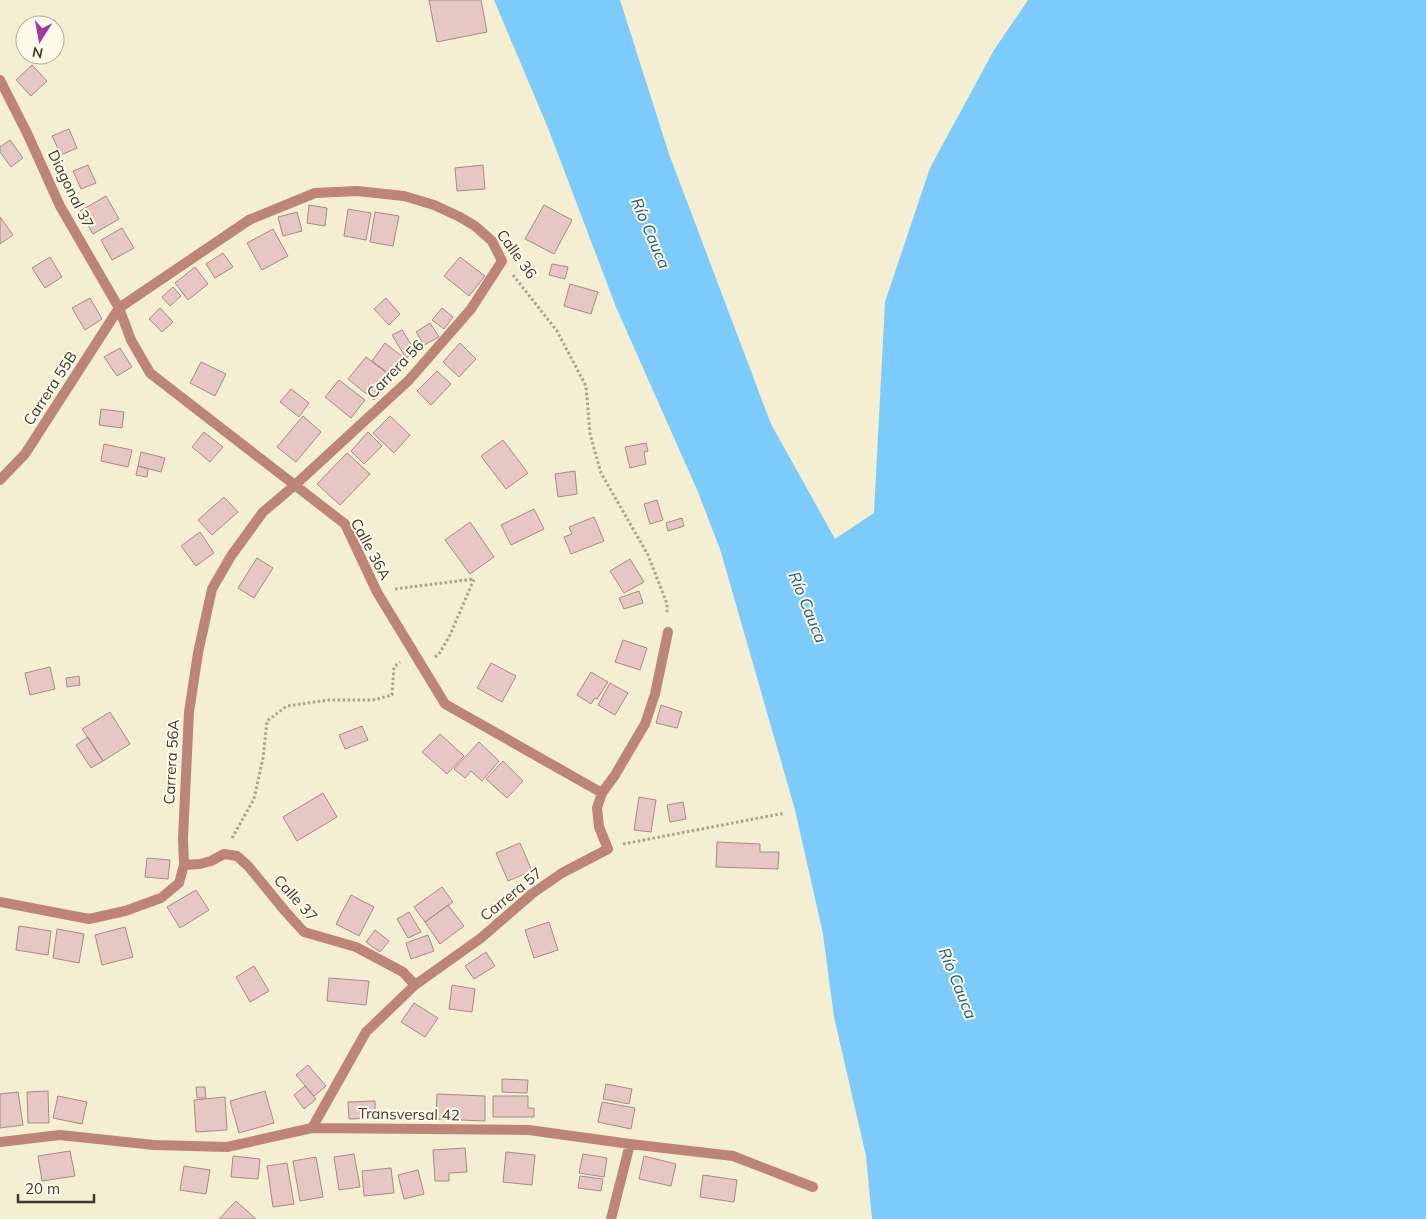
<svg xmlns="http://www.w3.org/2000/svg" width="1426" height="1219" viewBox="0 0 1426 1219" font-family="Mulish,sans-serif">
<rect width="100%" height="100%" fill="#f4eed3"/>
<path fill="#7ccbfb" d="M494 0H620L669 154 771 424 835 539 874 513 885 302 930 168 994 50 1028 0H1426V1219H872L866 1156 834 1017 823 934 795 810 720 549 698 492 616 307 548 128Z"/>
<path fill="#e6c7c3" stroke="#a88a87" d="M429 0H481L487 32 437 42Z
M32 65 47 81 31 96 16 80Z
M69 129 77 148 61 155 52 136Z
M10 140 23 158 11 167 0 152V147Z
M88 165 96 183 81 189 73 171Z
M483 165 485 189 457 191 455 168Z
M106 196 119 219 93 234 80 211Z
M309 205 327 208 325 226 307 223Z
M544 205 572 220 554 254 525 239Z
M348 209 371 213 366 240 344 236Z
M297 212 302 231 283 236 278 217Z
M375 212 399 216 393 246 370 242Z
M0 217 13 235 0 244Z
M122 228 134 248 112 260 101 240Z
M273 229 288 256 262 270 247 243Z
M223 253 233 267 215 278 206 264Z
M50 257 62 277 45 288 32 268Z
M460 257 485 276 469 296 444 276Z
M552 264 568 267 565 279 549 275Z
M195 267 208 284 188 300 175 283Z
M570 284 598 292 591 314 564 306Z
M173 287 181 296 170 306 162 297Z
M90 298 102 319 85 330 72 308Z
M386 298 400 314 389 325 374 309Z
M160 308 173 322 162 332 149 319Z
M442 308 453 317 444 329 432 320Z
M430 323 439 337 424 345 416 332Z
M402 330 416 352 406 358 392 335Z
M385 343 403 357 389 374 372 361Z
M460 343 476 359 459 377 443 362Z
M120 348 132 367 117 376 104 357Z
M366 357 392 377 374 400 348 379Z
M201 362 226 374 215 396 190 383Z
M437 371 451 384 431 405 417 391Z
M339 380 365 400 351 418 325 397Z
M291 389 309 403 299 417 280 402Z
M101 409 124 412 122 428 99 425Z
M303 416 321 432 296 462 277 447Z
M390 416 410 435 394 453 373 433Z
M204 432 223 447 210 462 192 447Z
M368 432 382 446 364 464 351 451Z
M503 440 528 473 506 489 481 456Z
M646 443 648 451 644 452 646 464 630 468 625 447Z
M104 444 132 450 128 467 101 461Z
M141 452 165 458 161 472 138 466Z
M347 453 370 474 340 505 317 484Z
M138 466 148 469 147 477 136 475Z
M575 471 577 494 558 497 555 474Z
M224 497 238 512 212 535 198 520Z
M657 500 663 520 650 524 644 504Z
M534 509 544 529 511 545 501 525Z
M594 517 604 541 571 554 564 537 572 534 569 527Z
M682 518 684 526 668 531 666 523Z
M470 522 494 557 470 574 445 540Z
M200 532 214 553 196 566 181 546Z
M257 558 273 568 254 598 238 588Z
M630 559 644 582 624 593 610 571Z
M639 591 643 603 624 609 619 598Z
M623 640 647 648 640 670 615 662Z
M491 663 516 676 502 702 477 688Z
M50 667 55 689 30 695 25 673Z
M591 672 608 682 597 699 595 698 591 704 577 695Z
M79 676 80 685 67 687 66 678Z
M610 683 628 693 615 715 598 705Z
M661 705 682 712 677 728 656 723Z
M110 712 130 744 103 761 82 729Z
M362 726 368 740 345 749 339 735Z
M440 734 464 756 447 774 422 752Z
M88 737 103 761 91 768 76 745Z
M479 742 499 761 482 781 471 771 465 778 454 769Z
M503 761 523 781 507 798 486 779Z
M323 793 337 817 297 841 283 817Z
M639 797 656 800 651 832 634 830Z
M683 802 686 819 670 822 667 805Z
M717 842 760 844V852H779L778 869 716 867Z
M520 843 532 871 508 881 496 853Z
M147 858 170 860 168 879 145 877Z
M442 887 453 902 425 922 414 907Z
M196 890 209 910 180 928 167 907Z
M351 895 374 907 359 936 336 924Z
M448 905 464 926 440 944 425 922Z
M409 912 421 932 408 938 397 919Z
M549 922 558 950 534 958 525 930Z
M19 926 51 931 48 955 16 950Z
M125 927 133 957 102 965 95 935Z
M57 929 84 934 79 963 53 958Z
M375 930 389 941 380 952 366 942Z
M428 935 434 951 411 959 406 943Z
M486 952 495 966 474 979 465 966Z
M254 966 269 991 250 1002 236 977Z
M329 978 369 981 366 1005 327 1001Z
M452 985 475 989 472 1012 449 1009Z
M414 1003 438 1018 425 1037 401 1022Z
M308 1065 326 1086 314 1096 296 1075Z
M502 1079 528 1080 527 1093 502 1092Z
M606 1084 632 1089 629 1104 603 1099Z
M305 1086 316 1099 304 1109 294 1095Z
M196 1087H205L206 1098H197Z
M48 1091 49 1123H28L27 1092Z
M265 1091 274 1123 239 1133 230 1101Z
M18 1092 23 1125 0 1128V1094Z
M437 1094 485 1096V1121L436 1119Z
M58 1096 87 1102 82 1124 53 1118Z
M493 1096H528V1108H534V1117H493Z
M225 1097 227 1130 196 1132 194 1100Z
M375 1101V1118L349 1119 348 1102Z
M602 1102 635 1108 631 1129 598 1122Z
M465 1148 467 1172 449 1173V1181H435L433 1150Z
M70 1151 75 1176 42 1181 38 1156Z
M506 1152 535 1155 532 1185 503 1182Z
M354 1154 360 1187 339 1190 334 1157Z
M583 1154 607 1158 604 1177 579 1173Z
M233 1156 260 1159 258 1179 231 1177Z
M644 1156 676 1164 671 1186 639 1179Z
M316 1157 323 1197 300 1201 293 1161Z
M287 1163 294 1204 273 1207 267 1166Z
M184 1166 210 1170 206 1194 180 1190Z
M391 1168 394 1193 364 1196 362 1171Z
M418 1170 424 1194 404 1199 398 1175Z
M703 1175 737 1180 734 1202 700 1197Z
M580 1176 603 1179 601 1191 578 1188Z
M236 1201 256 1219H219Z"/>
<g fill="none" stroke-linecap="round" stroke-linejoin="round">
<path stroke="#a8a38f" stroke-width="3" stroke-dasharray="2.5 2.5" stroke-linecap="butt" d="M513 275 557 331 586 386 590 434 601 473 648 555 667 604V614
M395 589 474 579 450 635 439 654 435 657
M232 838 254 799 263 758 267 721 287 706 329 700H373L392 695 394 667 400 662
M623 844 785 813"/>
<path stroke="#bd8478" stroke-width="10" d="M0 80 27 133 60 206 119 308 131 340 150 373 345 524 377 592 445 704 602 793
M0 480 25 454 119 308 249 220 315 193 357 191 404 196 434 205 460 217 475 226 492 241 502 261 471 309 409 380 295 485 263 512 231 556 212 589 198 653 189 712 183 838 184 865 179 883 161 898 125 911 89 919 0 902
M184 865 200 864 211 861 224 854 237 856 249 867 285 911 304 932 356 947 403 972 415 985
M312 1128 366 1032 415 985 481 938 533 893 562 873 608 849 599 827 597 808 602 793 615 775 645 724 655 694 668 632
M0 1142 60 1135 154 1145 227 1147 312 1128 529 1130 630 1144 733 1156 813 1187
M611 1219 630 1144"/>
</g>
<g text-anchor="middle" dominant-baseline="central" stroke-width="4" stroke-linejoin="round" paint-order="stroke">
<g font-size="15" fill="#3c392e" stroke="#fffbeb">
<text transform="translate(71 189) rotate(64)">Diagonal 37</text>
<text transform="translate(517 254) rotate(54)">Calle 36</text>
<text transform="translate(395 369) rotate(-46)">Carrera 56</text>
<text transform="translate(50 388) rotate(-57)">Carrera 55B</text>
<text transform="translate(371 549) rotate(62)">Calle 36A</text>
<text transform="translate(171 762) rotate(-87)">Carrera 56A</text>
<text transform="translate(511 894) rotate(-39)">Carrera 57</text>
<text transform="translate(296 898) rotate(48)">Calle 37</text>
<text transform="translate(409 1114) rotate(1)">Transversal 42</text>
</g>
<g font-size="16" font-style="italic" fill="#1d5979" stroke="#fffbeb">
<text transform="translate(651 233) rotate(67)">Río Cauca</text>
<text transform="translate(808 607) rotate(68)">Río Cauca</text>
<text transform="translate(958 983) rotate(68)">Río Cauca</text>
</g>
</g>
<g transform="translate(40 40) rotate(191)"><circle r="24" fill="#fffbeb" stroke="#b1ad9f"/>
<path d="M0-4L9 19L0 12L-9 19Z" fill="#a03a9e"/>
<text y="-8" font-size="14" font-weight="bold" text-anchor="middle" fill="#3c392e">N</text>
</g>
<path d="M18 1194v8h76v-8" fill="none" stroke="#3c392e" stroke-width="2.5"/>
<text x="25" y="1194" font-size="15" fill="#3c392e" stroke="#fffbeb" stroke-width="4" paint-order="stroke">20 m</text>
</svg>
